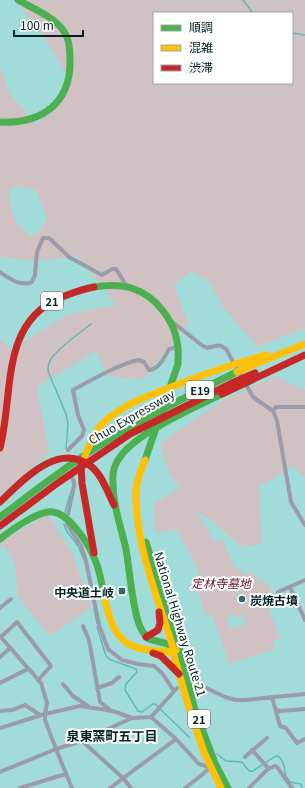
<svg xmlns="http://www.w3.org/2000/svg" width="305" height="788" viewBox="0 0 305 788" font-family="Georgia,'Noto Sans JP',serif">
<rect width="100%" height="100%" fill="#a2dcda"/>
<path fill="#d0c1c3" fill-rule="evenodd" d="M19 0H305V329L292 333 258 347 223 307 210 282 191 271 174 285 188 323 142 380 108 376 96 351 37 387 49 453 0 495V338L10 350 69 314 116 305 78 256 36 261 0 257V66L10 94 37 125 71 81 47 42 22 9ZM154 13H292V83H154ZM16 186 36 190 47 219 37 234 30 236C13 222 12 213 9 191Z
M275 376 305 390V478L294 466 259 487 262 544 242 547 215 523 196 510 211 536 213 542 222 539 235 568H238L239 570 242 569 244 575 252 572V574H255L258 582 264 580 266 584 269 583 272 595 265 598 277 631 281 638 273 641 276 649 229 664 212 614 205 615 198 590 203 588 195 562 176 529 169 532 167 530 157 535 154 523V504L178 489 182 491 169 474 160 443 225 399ZM244 592 248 603 240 605 236 595ZM233 614 235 618 243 616 246 624 231 629 227 616Z
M48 514 72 553 92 607 50 636 18 597 15 565 4 545 0 548V543L2 541Z"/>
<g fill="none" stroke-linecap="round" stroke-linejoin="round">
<path stroke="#5ebab8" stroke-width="1.5" d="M243 0 253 13
M292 33 305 35
M66 449 68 424 66 414 48 371C48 367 48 363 51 359 59 347 80 333 91 324
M65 512 71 491
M64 524 66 530 78 546 84 560
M94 609 97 623
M97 627 106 656 111 660 136 669 137 672 126 684 125 690 138 711 142 712 153 704H155L189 737
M217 754 226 761 242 762 249 771H253L274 757 278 756C286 763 283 768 286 776 287 778 289 780 290 782L301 784 302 788"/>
<path stroke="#9b9baa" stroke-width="4" d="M0 272C9 279 22 287 32 282L35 275 37 252 43 238H49L69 257 102 275 112 269H116L127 287
M171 321 203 346 207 348C215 346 220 343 226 349L253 397 273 411 277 421 291 502 305 525
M273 411 276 407H305
M68 450 82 436 84 430 78 415 73 390C94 379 115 366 138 360L144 362 149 370C159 369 164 358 169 349L178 347
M68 514 74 486V482L70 474
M67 524 81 546 86 561 99 625 108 649 122 660 138 664 154 666 162 673 174 691
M290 587 305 620
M278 592 305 580
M0 608 11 599
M83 626 89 640 100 702 109 709
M0 636 41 683 47 703 45 714V720L56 749 72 788
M1 637 17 622 51 666 38 680
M0 657 10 648
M194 682 225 697 235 700H245L305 694
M0 683 28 669
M63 684 73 696 88 706
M97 688 112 683 119 677
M272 697 280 726 286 728 297 743 305 739
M276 710 281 711 305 709
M1 711 12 710 25 705 40 715
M151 717 177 688
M0 728 45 714 80 706 113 711 132 718
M82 741 123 778 131 788
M252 750 269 769
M245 757 267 738
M0 772 56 749 82 741 132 718 151 717 176 739 199 764 210 767 202 775 185 788
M20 788 66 774
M110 788 176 739
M249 788 268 769 275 766 277 767 292 788"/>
<path stroke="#4caf50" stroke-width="7" d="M0 122C41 124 71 104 70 60 70 52 70 41 65 33 55 17 34 9 18 0
M94 287C107 285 121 284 134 289 155 296 174 320 177 342 179 349 178 357 178 364L145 460
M0 517C33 492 66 466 102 444 145 417 191 394 237 372
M0 539C11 530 34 514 48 512 67 509 89 544 95 560 100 571 102 584 104 596
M146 542 179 647 195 710 215 763 228 788
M179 647 149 639C143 634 140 628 138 621 131 597 130 573 126 549 121 527 113 506 113 483 112 474 114 465 120 457 136 433 195 407 222 394"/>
<path stroke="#ffc107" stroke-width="7" d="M237 372 270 358 305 344
M85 456C90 444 95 431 104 422 124 404 150 395 174 386 205 374 235 363 267 355
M145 460C141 470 136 482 136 492 135 543 157 596 172 644L173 652 189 708 204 752 221 788
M104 596C115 644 125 650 173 652L176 650"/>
<path stroke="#c62828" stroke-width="7" d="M222 394 305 355
M0 448C14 392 0 325 59 298 70 294 82 289 94 287
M81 464 82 483 94 553
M0 502C23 480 60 439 93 468 103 477 108 493 114 505
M0 526 59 482 130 434 234 382 255 373
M146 637 158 630 160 623 159 612
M153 653 161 656 179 674"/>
</g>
<g fill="#396463" stroke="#fff" stroke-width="1.5">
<rect x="118" y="587" width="8" height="8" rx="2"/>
<circle cx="242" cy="599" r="4"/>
</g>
<g text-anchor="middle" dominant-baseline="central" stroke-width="4" stroke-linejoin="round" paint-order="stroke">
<g fill="#fff" stroke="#4c6565" stroke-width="1">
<rect x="41" y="292" width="22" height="18" rx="3"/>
<rect x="186" y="381" width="28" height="18" rx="3"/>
<rect x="188" y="710" width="22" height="18" rx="3"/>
</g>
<g font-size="11" font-weight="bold" fill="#002323">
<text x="52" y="301">21</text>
<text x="200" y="390">E19</text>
<text x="199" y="719">21</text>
</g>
<g font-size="12" fill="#002323" stroke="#fff">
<text transform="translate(131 416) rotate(-30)">Chuo Expressway</text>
<text transform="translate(181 624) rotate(73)">National Highway Route 21</text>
</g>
<g font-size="12" font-style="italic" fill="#670f25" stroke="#fff">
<text x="221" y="582">定林寺墓地</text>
</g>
<g font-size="12" font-weight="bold" fill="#002323" stroke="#fff" text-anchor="end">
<text x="114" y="591">中央道土岐</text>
<text x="250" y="599" text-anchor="start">炭焼古墳</text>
</g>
<g font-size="13" font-weight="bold" fill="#002323" stroke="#fff">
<text x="112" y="735">泉東窯町五丁目</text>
</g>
</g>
<rect x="153" y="12" width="140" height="72" fill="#ffffff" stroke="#99a7a7"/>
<rect x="161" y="25" width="20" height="6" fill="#4caf50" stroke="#99a7a7"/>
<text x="189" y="32" font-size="12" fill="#002323">順調</text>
<rect x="161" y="45" width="20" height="6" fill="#ffc107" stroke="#99a7a7"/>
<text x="189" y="52" font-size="12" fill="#002323">混雑</text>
<rect x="161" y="65" width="20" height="6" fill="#c62828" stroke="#99a7a7"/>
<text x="189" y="72" font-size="12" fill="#002323">渋滞</text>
<path d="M14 30v6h69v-6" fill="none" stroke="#002323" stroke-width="2"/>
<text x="20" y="30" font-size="12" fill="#002323" stroke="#ffffff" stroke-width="3" paint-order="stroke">100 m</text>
</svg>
